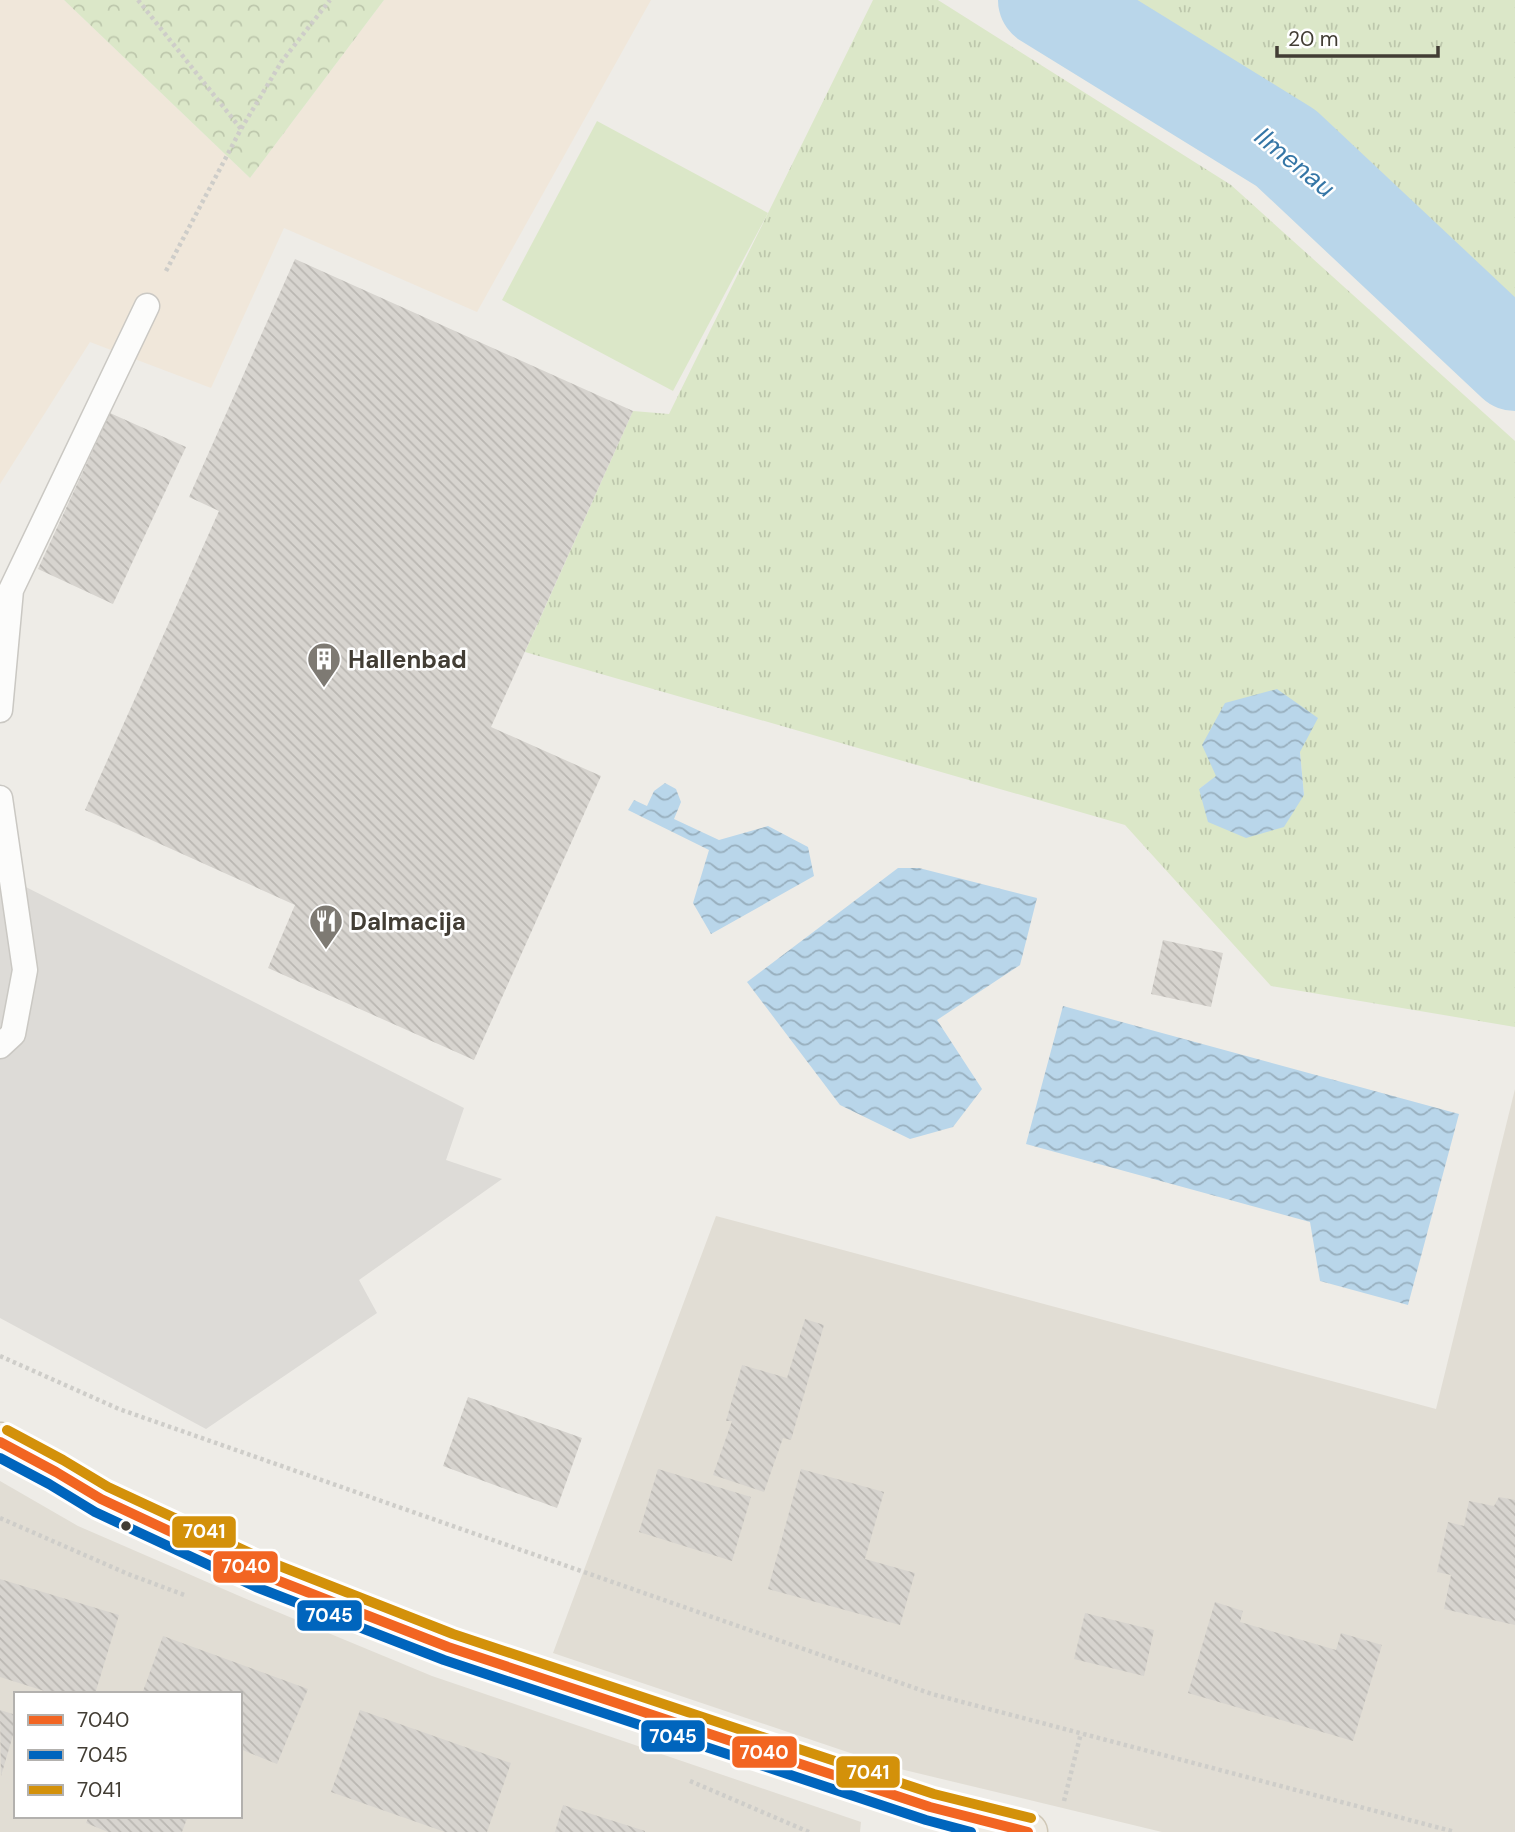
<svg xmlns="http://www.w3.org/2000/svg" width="1515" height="1832" viewBox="0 0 1515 1832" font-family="'DM Sans',sans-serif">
<defs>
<pattern id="grass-tufts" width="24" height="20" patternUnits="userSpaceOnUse" patternTransform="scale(1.75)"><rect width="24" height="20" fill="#dbe7c8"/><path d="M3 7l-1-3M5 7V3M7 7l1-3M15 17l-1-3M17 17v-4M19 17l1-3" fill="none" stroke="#bdc7ac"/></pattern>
<pattern id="forest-crowns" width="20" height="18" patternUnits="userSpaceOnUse" patternTransform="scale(1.75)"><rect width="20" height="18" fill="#dbe7c8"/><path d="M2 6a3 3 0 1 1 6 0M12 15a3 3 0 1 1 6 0" fill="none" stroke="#bdc7ac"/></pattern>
<pattern id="water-waves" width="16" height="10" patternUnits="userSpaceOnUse" patternTransform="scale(1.75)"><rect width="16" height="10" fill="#b9d6ea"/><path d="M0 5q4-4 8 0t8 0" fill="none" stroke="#98afbe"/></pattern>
<pattern id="building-back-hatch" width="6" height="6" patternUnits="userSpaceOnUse" patternTransform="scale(1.75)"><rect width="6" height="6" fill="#d7d4cf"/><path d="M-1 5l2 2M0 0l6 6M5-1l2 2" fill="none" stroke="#bab7b2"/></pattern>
</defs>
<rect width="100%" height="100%" fill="#eeece7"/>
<path fill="#e1ddd4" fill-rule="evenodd" d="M1515 1089V1832H1162L892 1767 553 1653 716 1216 1436 1409Z
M0 1481 78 1526 244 1598 432 1676 861 1822 860 1832H0ZM16 1694H240V1816H16Z"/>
<path fill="#f0e7da" d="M0 0H64L250 178 384 0H651L477 312 284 228 211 388 90 342 0 484Z"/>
<path fill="url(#grass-tufts)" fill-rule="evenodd" d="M873 0H938L1231 185 1515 441V1027L1271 986 1125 825 525 652 633 411 669 414ZM1300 752 1304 795 1199 789 1217 776Z
M1126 0H1515V306L1322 128Z"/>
<path fill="url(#forest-crowns)" d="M64 0H384L250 178Z"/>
<path fill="#dbe7c8" d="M597 121 768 213 673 391 502 300Z"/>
<path fill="#dddbd7" d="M0 874 464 1108 446 1160 502 1179 359 1280 377 1313 206 1429 0 1318Z"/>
<path fill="url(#water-waves)" d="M1277 689 1318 718 1300 752 1304 795 1284 827 1246 838 1208 822 1199 789 1216 776 1202 745 1225 703Z
M665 783 676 789 681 802 674 819 719 840 768 826 808 847 814 876 711 934 693 903 709 850 628 810 634 800 647 806 654 791Z
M898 868H919L1037 898 1020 965 937 1020 982 1089 953 1127 910 1139 840 1105 747 982Z
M1063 1006 1459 1114 1408 1305 1320 1281 1310 1222 1026 1144Z"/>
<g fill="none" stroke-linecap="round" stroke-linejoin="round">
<path stroke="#b9d6ea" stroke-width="96" d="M1046 0 1286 148 1515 363"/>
</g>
<path fill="url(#building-back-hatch)" d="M295 259 633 411 491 727 601 776 474 1060 268 968 295 905 85 810 219 511 189 497Z
M110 413 186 447 113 604 38 569Z
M1163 940 1223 953 1211 1007 1151 994Z
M805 1319 824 1325 791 1440 783 1438 764 1492 713 1475 732 1421H726L742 1365 787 1378Z
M468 1397 582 1438 557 1508 443 1466Z
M658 1469 751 1497 732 1561 639 1532Z
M801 1469 884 1492 865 1559 915 1573 900 1625 768 1589Z
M1499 1497 1515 1500V1625L1444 1609 1451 1575 1437 1572 1448 1522 1464 1526 1469 1501 1494 1506Z
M0 1579 119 1615 95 1694H54L0 1677Z
M1215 1602 1243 1611 1240 1622 1336 1650 1341 1633 1382 1645 1353 1741 1188 1693Z
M1085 1613 1154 1630 1144 1676 1074 1659Z
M163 1636 308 1689 277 1764 240 1749V1694H142Z
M0 1710 16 1715V1725L1 1776Z
M360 1710 511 1763 487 1832H445L331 1792Z
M563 1805 645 1831V1832H555Z
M89 1816H188L182 1832H108L86 1823Z"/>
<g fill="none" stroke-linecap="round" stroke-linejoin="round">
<g stroke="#cac8c3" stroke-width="27">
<path id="service" d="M0 710 11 590 147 306
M0 798 25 970 13 1034 0 1046"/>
</g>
<g stroke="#cfc7b6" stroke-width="41">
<path id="primary" d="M0 1442 56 1472 101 1499 261 1574 448 1647 930 1807 1028 1832"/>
</g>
<path stroke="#cecdc9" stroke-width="4.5" stroke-dasharray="3.5 3.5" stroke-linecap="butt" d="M138 0 241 129
M166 271 241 129 282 61 330 0
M0 1356 119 1409 932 1694 1455 1832
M0 1518 128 1574 187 1596
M690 1781 809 1832
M1064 1801 1081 1733"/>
<use href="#service" stroke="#fcfcfb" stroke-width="24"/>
<use href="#primary" stroke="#efebe3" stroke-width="38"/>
<g stroke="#fff" stroke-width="16">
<path id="bus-1" d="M0 1442 56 1472 101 1499 261 1574 448 1647 930 1807 1028 1832"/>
</g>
<g stroke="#fff" stroke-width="16">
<path id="bus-2" d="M0 1458 49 1484 95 1512 256 1587 444 1660 926 1820 971 1832"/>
</g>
<g stroke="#fff" stroke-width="16">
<path id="bus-3" d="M7 1430 63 1460 108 1487 267 1561 453 1634 934 1794 1031 1818"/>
</g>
<use href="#bus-1" stroke="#f26522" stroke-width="10"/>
<use href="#bus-2" stroke="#0065bd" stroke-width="10"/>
<use href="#bus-3" stroke="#d3910a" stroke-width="10"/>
</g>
<defs>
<g id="building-pin" transform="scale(1.75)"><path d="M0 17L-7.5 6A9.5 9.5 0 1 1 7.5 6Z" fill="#7e7a73" stroke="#fff"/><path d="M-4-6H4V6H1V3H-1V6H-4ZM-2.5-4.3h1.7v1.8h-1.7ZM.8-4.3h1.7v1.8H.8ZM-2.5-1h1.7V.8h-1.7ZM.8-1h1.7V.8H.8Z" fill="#fff"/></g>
<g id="restaurant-pin" transform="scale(1.75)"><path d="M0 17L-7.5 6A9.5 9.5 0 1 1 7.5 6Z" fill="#7e7a73" stroke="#fff"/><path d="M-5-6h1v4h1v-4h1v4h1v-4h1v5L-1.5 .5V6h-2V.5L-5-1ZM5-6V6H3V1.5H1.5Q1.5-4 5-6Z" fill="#fff"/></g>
</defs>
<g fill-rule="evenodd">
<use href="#building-pin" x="324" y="659"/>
<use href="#restaurant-pin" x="326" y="921"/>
</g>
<circle fill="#423d34" stroke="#fff" stroke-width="2.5" cx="126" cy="1526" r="6"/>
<g text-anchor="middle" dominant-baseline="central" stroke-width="5" stroke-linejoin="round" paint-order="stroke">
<g font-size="24" font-weight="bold" fill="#423d34" stroke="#fff" text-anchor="start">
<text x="348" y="659">Hallenbad</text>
<text x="350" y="921">Dalmacija</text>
</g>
<g font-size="26" font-style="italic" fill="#3576a6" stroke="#fff">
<text transform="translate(1295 162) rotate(39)">Ilmenau</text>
</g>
</g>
<g stroke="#fff" stroke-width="2.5">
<rect x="171" y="1515" width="66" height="34" rx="7" fill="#d3910a"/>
<rect x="212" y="1550" width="67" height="34" rx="7" fill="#f26522"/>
<rect x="296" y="1599" width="67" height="33" rx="7" fill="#0065bd"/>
<rect x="640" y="1719" width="66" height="34" rx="7" fill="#0065bd"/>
<rect x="731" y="1735" width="67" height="34" rx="7" fill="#f26522"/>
<rect x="835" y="1755" width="66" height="34" rx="7" fill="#d3910a"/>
</g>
<g font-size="19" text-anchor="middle" font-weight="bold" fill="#fff">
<text x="204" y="1538">7041</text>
<text x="246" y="1573">7040</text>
<text x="329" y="1622">7045</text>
<text x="673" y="1743">7045</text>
<text x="764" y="1759">7040</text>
<text x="868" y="1779">7041</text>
</g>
<rect x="14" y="1692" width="228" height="126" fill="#ffffff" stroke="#b3b1ae" stroke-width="2"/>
<rect x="28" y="1715" width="35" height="10" fill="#f26522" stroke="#b3b1ae" stroke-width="2"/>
<text x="77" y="1727" font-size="21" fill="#423d34">7040</text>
<rect x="28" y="1750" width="35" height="10" fill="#0065bd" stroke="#b3b1ae" stroke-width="2"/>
<text x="77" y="1762" font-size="21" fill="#423d34">7045</text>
<rect x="28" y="1785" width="35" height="10" fill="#d3910a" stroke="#b3b1ae" stroke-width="2"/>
<text x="77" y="1797" font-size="21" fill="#423d34">7041</text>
<path d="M1277 46v10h161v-10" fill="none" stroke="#423d34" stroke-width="3.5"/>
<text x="1288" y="46" font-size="21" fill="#423d34" stroke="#ffffff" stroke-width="5" paint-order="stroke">20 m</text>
</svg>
